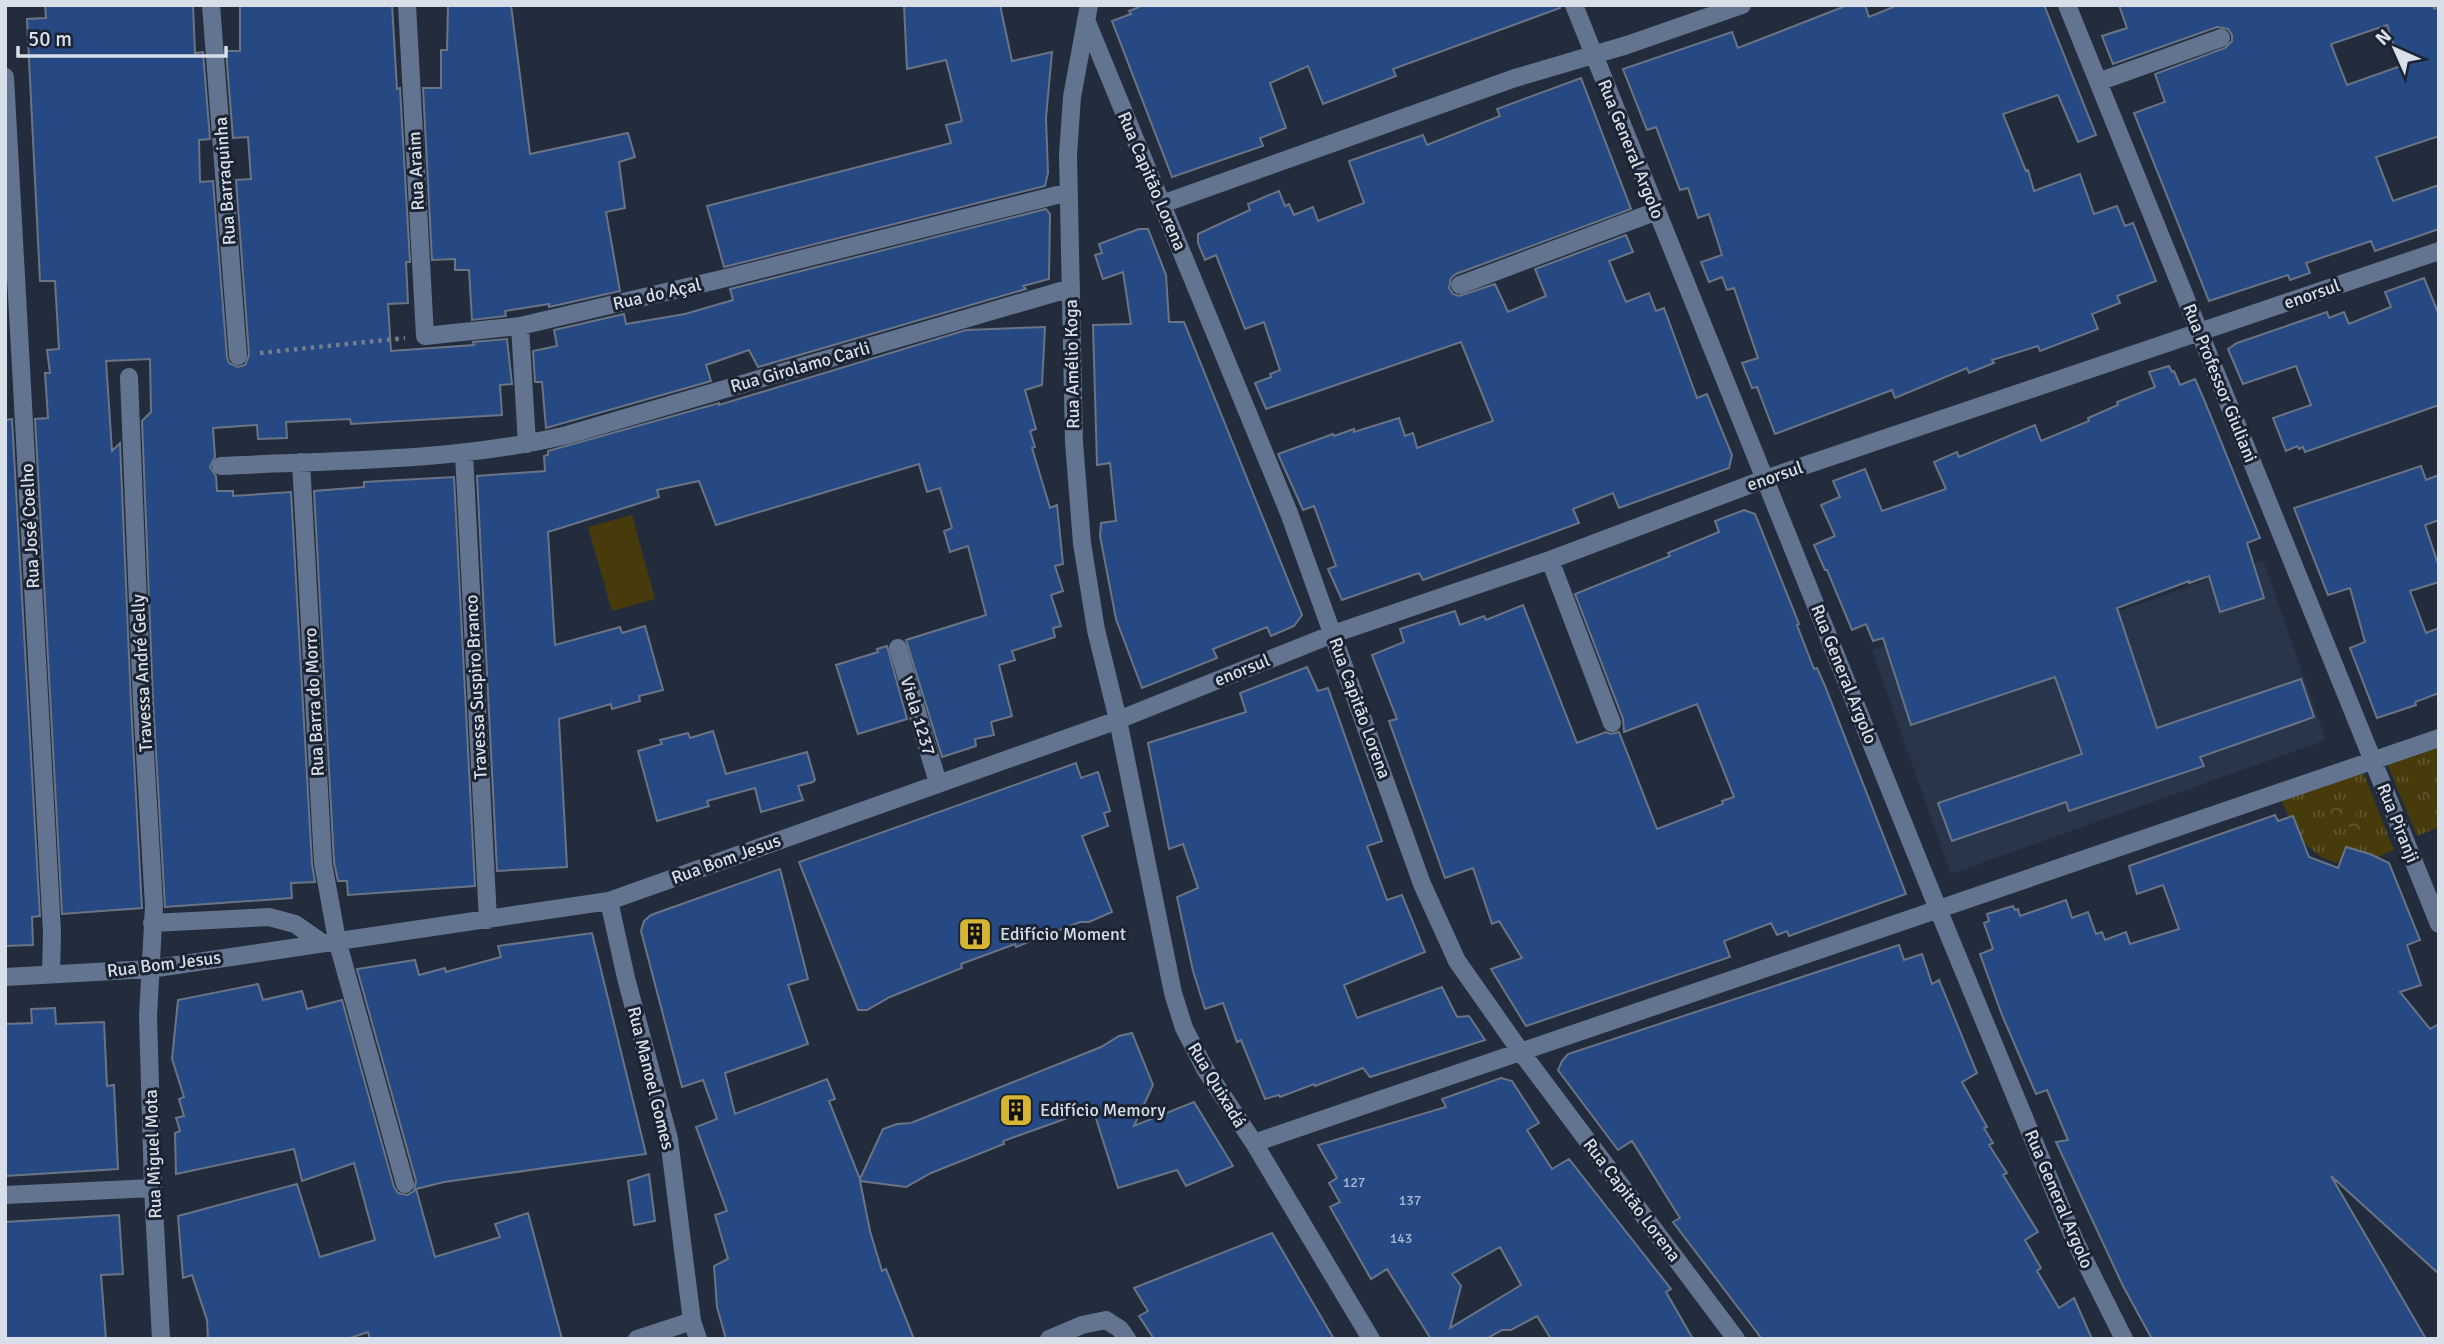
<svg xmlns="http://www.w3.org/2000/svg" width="2444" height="1344" viewBox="0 0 2444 1344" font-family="Signika,sans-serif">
<defs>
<pattern id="grass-tufts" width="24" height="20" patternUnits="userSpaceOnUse" patternTransform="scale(1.75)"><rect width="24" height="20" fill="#473b0c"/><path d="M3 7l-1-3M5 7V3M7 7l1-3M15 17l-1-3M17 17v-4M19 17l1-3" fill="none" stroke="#61572f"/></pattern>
<pattern id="forest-crowns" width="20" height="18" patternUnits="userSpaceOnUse" patternTransform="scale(1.75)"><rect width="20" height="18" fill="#473b0c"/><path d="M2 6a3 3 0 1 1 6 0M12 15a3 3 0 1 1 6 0" fill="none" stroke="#61572f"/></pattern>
</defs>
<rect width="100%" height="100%" fill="#232c3c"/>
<path fill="#29354a" d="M2263 560 2326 740 1951 874 1872 650 2031 594 2047 637Z"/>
<path fill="url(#grass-tufts)" d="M2439 742V827L2417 836 2386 761Z
M2362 769 2394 850C2383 854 2370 862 2358 864 2314 868 2294 834 2281 798Z"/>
<path fill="url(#forest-crowns)" d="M2439 772V813L2433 818 2417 778Z
M2350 803 2352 804 2363 831 2345 826 2326 811Z"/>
<path fill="#473b0c" d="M632 515 655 599 612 611 588 527Z"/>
<path fill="#264883" stroke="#697485" stroke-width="2" fill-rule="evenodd" d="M45 5H193L195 53 203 52 210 139 199 140 200 182 213 181 227 357 229 363 238 367 245 365 249 355 236 180 251 179 248 137 233 138 226 51H240V5H392L397 89 400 88 410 262H406L408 303 388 304 391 351 474 345 473 342 507 339 512 384 500 385 502 415 351 424 350 419 286 422 287 438 258 439 257 425 213 428 215 457 210 467 216 476 217 491H233V496L291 492 312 864 315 882 291 883 292 898 165 907 153 701 142 421 151 412 150 359 106 361 112 451 120 443 131 703 142 908 62 914 35 419 48 418 45 373H50L47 350 59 349 55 281H40L27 19 46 18Z
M448 5H511L530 154 628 133 635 157 619 162 625 208 606 212 620 291 549 307V304L505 311 506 316 472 320 469 270H455V259L432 260 423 88H441V50H447Z
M904 5H1000L1012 61 1052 52 1046 118 1048 173 1045 186 724 267 707 206 951 143 946 125 962 121 946 60 907 69Z
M1144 5H1559L1560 8 1393 69 1396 76 1323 104 1308 66 1270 83 1286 128 1260 138 1263 146 1172 177 1112 21 1131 14 1129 11Z
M1848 5H1865L1869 17 1898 5H2044L2096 135 2078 142 2058 95 2003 114 2026 171 2028 170 2034 191 2080 174 2094 214 2117 206 2125 226 2133 223 2156 281 2117 296 2120 303 2092 314 2098 329 2040 351 2038 346 1992 360 1994 363 1969 373 1967 368 1895 398 1892 390 1775 434 1757 387 1752 388 1742 363 1758 358 1734 288 1727 290 1722 277 1709 282 1701 262 1722 255 1709 214 1698 218 1688 188 1680 190 1656 127 1647 130 1623 69 1732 32 1738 48Z
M2119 5H2433L2434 9 2439 7V136L2376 157 2393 201 2439 185V229L2375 251 2371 241 2306 263 2310 273 2290 280 2288 275 2209 301 2134 113 2165 102 2155 74 2225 48 2232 41V35L2228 29 2217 27 2113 64 2102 36 2127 28ZM2387 25 2401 66 2347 85 2331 44Z
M1581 78 1631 209 1456 274 1451 278 1449 288 1453 294 1459 296 1495 284 1508 312 1546 296 1535 269 1626 235 1633 252 1609 261 1626 302 1649 293 1656 311 1664 308 1697 398 1707 394 1732 455 1729 468 1619 508 1613 493 1573 509 1579 523 1423 580 1419 573 1342 600 1328 569 1336 566 1314 506 1303 510 1278 454 1333 434 1334 436 1354 429V432L1399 418 1405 436 1413 433 1417 448 1493 421 1461 342 1266 409 1255 383 1271 377 1270 374 1280 370 1264 322 1245 329 1216 255 1205 260 1198 243V234L1250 210 1248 204 1279 191 1285 206 1289 204 1294 215 1313 207 1318 221 1364 203 1349 161 1423 135 1427 145 1500 116 1497 109Z
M1046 209 1050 214 1049 279 1023 286 1026 289 758 367 749 350 706 365 711 381 546 428 542 382H535L533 351 557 346 554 330 624 314 626 324 685 314 733 300 730 289Z
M1139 229H1148L1166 275 1169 322H1184L1302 615 1294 626 1271 636 1267 627 1213 649 1217 658 1142 688 1116 619 1100 536 1101 523 1116 521 1110 463 1097 465 1093 325 1131 324 1123 272 1103 279 1095 255 1102 253 1099 244Z
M2424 278 2439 315V405L2305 452 2303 447 2299 449 2297 446 2286 451 2273 418 2311 405 2296 366 2243 384 2228 349 2237 343 2327 312 2329 318 2344 312 2349 324 2391 307 2385 292Z
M1045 327 1042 385 1025 390 1036 429 1030 431 1035 447 1032 448 1050 508 1057 505 1063 564 1055 566 1063 591 1051 595 1061 626 1053 628 1055 637 1012 651 1015 660 999 665 1012 716 991 722 994 735 975 739 976 746 942 757 906 640 986 615 968 546 950 552 944 531 952 528 940 488 927 492 919 464 716 525 699 481 657 490 659 497 548 532 555 645 620 627 622 633 645 626 663 690 639 696 640 701 612 709 611 704 559 719 567 867 497 871 477 476 545 471 544 456 548 455V451L719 403V405L966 330Z
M2169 366 2172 372 2174 371 2180 385 2195 379 2205 402 2260 538 2247 543 2264 598 2220 612 2209 576 2189 583V581L2117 608 2157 728 2301 679 2314 717 2200 757 2204 766 2069 811 2066 802 1952 841 1938 803 2082 754 2055 677 1911 725 1883 638 1873 641 1866 624 1852 630 1827 570H1825L1814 545 1835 536 1821 505 1840 497 1833 481 1865 469 1882 511 1946 489 1934 462 1957 452 1959 457 2035 425 2041 441 2089 421 2088 418 2118 405 2117 402 2155 387 2149 372Z
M12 419 40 916 32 917 33 945 5 946V420Z
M2421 466 2426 480 2439 475V520L2425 525 2439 567V582L2410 591 2426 633 2439 628V693L2415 702 2416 705 2377 718 2350 648 2365 642 2350 588 2328 595 2294 508Z
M454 477 475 886 348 895 347 881H338L334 862 314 491 364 487V482Z
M1744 510 1755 514 1799 624 1797 625 1814 669 1817 668 1825 686 1906 894 1789 936 1787 931 1777 935 1771 923 1724 941 1730 957 1526 1026 1491 969 1522 958 1499 921 1492 924 1473 868 1445 878 1389 721 1397 719 1372 655 1404 642 1400 629 1427 620 1455 611 1460 625 1484 616 1486 620 1523 605 1577 743 1606 732 1611 734 1619 732 1657 829 1723 804 1722 801 1734 797 1697 704 1624 732 1623 719 1575 594 1670 556 1668 553 1719 532 1715 521Z
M887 646 907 719 858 734 836 665 878 652 877 649Z
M1307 667 1318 691 1328 688 1382 841 1367 846 1387 900 1402 895 1425 952 1344 985 1357 1018 1442 987 1457 1017 1469 1016 1485 1040 1370 1077 1363 1068 1315 1086 1314 1084 1280 1097 1279 1095 1265 1099 1241 1040 1237 1042 1223 1003 1205 1009 1193 971 1177 897 1198 888 1183 844 1169 849 1148 743 1246 712 1240 693Z
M713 731 726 774 807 752 815 780 813 782 798 786 803 800 761 812 755 788 707 801 709 806 657 821 638 751 662 744 660 740 688 733 690 738Z
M1076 763 1081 778 1098 772 1110 811 1104 813 1108 826 1082 836 1112 912 1089 922H1080L1016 947 1015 944 961 964 962 968 890 997 867 1010H858L799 862Z
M2275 815 2278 821 2293 816 2309 857 2338 868 2346 847 2370 854 2389 863 2420 940 2407 945 2421 985 2400 992 2430 1029 2439 1024V1274L2331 1176 2426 1339H2152L2123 1286 2056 1142 2068 1140 2047 1090 2036 1094 2002 1015 1980 954 1993 949 1984 923 1989 921 1987 914 2013 906 2015 910 2018 909 2020 916 2066 900 2072 918 2088 912 2096 934 2102 932 2105 940 2126 932 2130 944 2179 929 2163 885 2137 894 2129 866Z
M780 869 808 979 788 985 808 1044 725 1073 735 1114 827 1079 835 1099 829 1101 860 1179 883 1129 897 1124 911 1123 1101 1047 1119 1036 1132 1033 1153 1085 1134 1126 1194 1102 1233 1166 1186 1186 1177 1170 1118 1188 1093 1109 1003 1141 1004 1144 931 1173 906 1187 860 1181 870 1231 882 1271 886 1269 914 1339H726L717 1307 714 1266 728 1259 715 1215 727 1211 696 1127 717 1119 703 1080 682 1087 641 931 644 921 651 915Z
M592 933 646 1154 444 1182 416 1189 435 1257 500 1237 495 1224 528 1213 562 1339H370L368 1332 347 1339H208L207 1320 192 1275 183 1278 178 1216 297 1184 320 1257 375 1240 354 1163 302 1181 294 1149 176 1174 175 1133 180 1131 176 1118 184 1116 179 1099 184 1097 172 1059 178 1000 258 984 263 1000 302 991 307 1009 342 1000 394 1187 398 1193 407 1195 414 1191 416 1181 357 969 415 960 419 975 445 968 446 972 501 957 498 946Z
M1899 945 1904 960 1922 954 1932 984 1939 980 1977 1073 1962 1082 1987 1127 1984 1128 1993 1143 1989 1145 2007 1173 2003 1175 2038 1232 2025 1240 2041 1268 2037 1271 2059 1308 2074 1298 2092 1339H1762L1673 1222 1680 1218 1632 1141 1618 1150 1558 1070 1562 1061 1568 1054Z
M55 1008 56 1024 104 1022 107 1086 114 1085 118 1169 6 1176 5 1024 32 1023 31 1009Z
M1501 1078 1512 1081 1539 1123 1527 1130 1552 1169 1569 1159 1671 1289 1666 1292 1693 1339H1551L1537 1316 1511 1330H1502L1486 1339H1431L1387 1269 1371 1279 1330 1207 1340 1202 1329 1183 1337 1178 1318 1145 1446 1107 1442 1099ZM1500 1247 1521 1285 1450 1328 1461 1286 1452 1274Z
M649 1174 655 1221 634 1225 628 1181Z
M119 1215 123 1274 101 1275 106 1339H5V1222Z
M1272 1233 1334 1339H1154L1139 1316 1148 1311 1134 1288Z"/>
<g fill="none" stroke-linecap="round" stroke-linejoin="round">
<path stroke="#767d8b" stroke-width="4.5" stroke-dasharray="3.5 5" stroke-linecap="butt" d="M260 353 405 338"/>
<path stroke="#637490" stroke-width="18" d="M211 5 238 356
M407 5 425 336 520 326 726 278 1069 192
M1089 5 1072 97 1068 155 1074 442 1082 543 1096 630 1118 720 1173 993 1184 1028 1205 1069 1254 1143 1371 1339
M1574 5 1938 909 2075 1241 2124 1339
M2067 5 2439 924
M1086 20 1289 513 1422 884 1457 961 1521 1052 1736 1339
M5 77 52 932 51 974
M2098 82 2221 38
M1162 204 1515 78 1627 45 1742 5
M1460 285 1657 211
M520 326 527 444
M129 377 142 702 154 906 148 1016 153 1188 161 1339
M464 454 488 920
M301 462 323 863 337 940 405 1184
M221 466C336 460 454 462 567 435L1071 288
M1550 560 1612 723
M898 648 938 783
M609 901 626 978 669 1139 692 1321 698 1339
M152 923 269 917 295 924 321 942
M5 977 150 969 609 901 1118 720 1333 634 1550 560 1765 479 2439 251
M1254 1143 2439 738
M5 1195 153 1188
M637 1339 692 1321
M1049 1339 1082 1325 1106 1320 1120 1329 1127 1339"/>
</g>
<defs>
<g id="building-square" transform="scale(1.75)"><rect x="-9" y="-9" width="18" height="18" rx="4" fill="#d6b534" stroke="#1a2331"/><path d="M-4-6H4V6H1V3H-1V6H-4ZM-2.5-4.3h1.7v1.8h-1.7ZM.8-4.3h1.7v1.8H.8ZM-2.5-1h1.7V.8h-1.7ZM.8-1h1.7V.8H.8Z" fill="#111"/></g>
</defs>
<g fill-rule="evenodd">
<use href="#building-square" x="975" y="934"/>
<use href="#building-square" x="1016" y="1110"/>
</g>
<g text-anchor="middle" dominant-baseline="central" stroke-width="6" stroke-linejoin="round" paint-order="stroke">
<g font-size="14" fill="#acb9d0">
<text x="1354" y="1182">127</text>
<text x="1410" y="1200">137</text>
<text x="1401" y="1238">143</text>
</g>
<g font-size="18" fill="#d9dfe9" stroke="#1a2331">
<text transform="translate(1631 149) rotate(68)">Rua General Argolo</text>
<text transform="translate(416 171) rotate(-93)">Rua Araim</text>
<text transform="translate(225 181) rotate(-94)">Rua Barraquinha</text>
<text transform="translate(1152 181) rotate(67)">Rua Capitão Lorena</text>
<text transform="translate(657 294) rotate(-13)">Rua do Açal</text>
<text transform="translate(2312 294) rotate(-19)">enorsul</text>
<text transform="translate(1072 364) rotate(-91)">Rua Amélio Koga</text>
<text transform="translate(800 367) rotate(-16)">Rua Girolamo Carli</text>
<text transform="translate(2220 383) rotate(68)">Rua Professor Giuliani</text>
<text transform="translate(1775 476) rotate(-19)">enorsul</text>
<text transform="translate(30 526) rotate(-93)">Rua José Coelho</text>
<text transform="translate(1242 670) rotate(-22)">enorsul</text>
<text transform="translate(142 673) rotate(-93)">Travessa André Gelly</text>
<text transform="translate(1844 674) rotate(68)">Rua General Argolo</text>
<text transform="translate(476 687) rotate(-93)">Travessa Suspiro Branco</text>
<text transform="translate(314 702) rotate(-93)">Rua Barra do Morro</text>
<text transform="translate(1360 708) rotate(70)">Rua Capitão Lorena</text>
<text transform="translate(918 716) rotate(73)">Viela 1237</text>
<text transform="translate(2398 823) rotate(68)">Rua Piranji</text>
<text transform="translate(726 859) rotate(-20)">Rua Bom Jesus</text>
<text transform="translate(164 964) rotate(-7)">Rua Bom Jesus</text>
<text transform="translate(651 1078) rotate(76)">Rua Manoel Gomes</text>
<text transform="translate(1217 1085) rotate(59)">Rua Quixadá</text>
<text transform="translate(153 1154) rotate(-92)">Rua Miguel Mota</text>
<text transform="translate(2059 1199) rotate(67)">Rua General Argolo</text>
<text transform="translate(1632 1200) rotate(53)">Rua Capitão Lorena</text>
</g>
<g font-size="18" fill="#d9dfe9" stroke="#1a2331" text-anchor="start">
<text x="1000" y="934">Edifício Moment</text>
<text x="1040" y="1110">Edifício Memory</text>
</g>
</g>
<rect width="2444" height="1344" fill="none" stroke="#d9dfe9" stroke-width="14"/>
<g transform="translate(2395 49) rotate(315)" stroke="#1a2331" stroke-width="5" paint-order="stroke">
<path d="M0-5L12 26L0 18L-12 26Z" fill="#d9dfe9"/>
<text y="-10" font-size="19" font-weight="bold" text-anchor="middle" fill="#d9dfe9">N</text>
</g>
<path d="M18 46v10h208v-10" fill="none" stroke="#d9dfe9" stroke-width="3.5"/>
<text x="28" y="46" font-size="21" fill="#d9dfe9" stroke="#1a2331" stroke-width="5" paint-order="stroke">50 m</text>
</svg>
